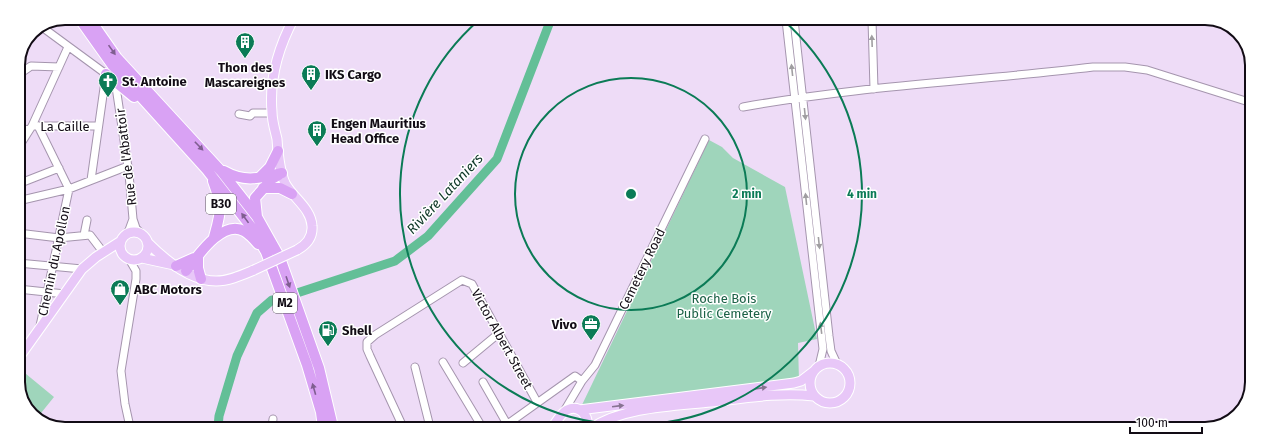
<svg xmlns="http://www.w3.org/2000/svg" width="1270" height="447" viewBox="0 0 1270 447" font-family="'Fira Sans',sans-serif">
<rect width="100%" height="100%" fill="#eedcf7"/>
<path fill="#9fd5bb" d="M709 140 722 147 733 158 785 187 817 339 798 343 799 381 581 407Z
M20 369 54 397 37 418C34 415 29 413 27 409 22 399 13 379 20 369Z"/>
<g fill="none" stroke-linecap="round" stroke-linejoin="round">
<path stroke="#63bf97" stroke-width="9" d="M297 293 395 261 428 236 497 159 551 19
M218 427 219 416 237 356 257 313 272 300"/>
<g stroke="#a595ae" stroke-width="9">
<path id="minor" d="M786 20 823 349 819 366
M794 20 829 336 831 351 837 364
M872 20 874 89
M42 27 106 74 116 87 129 174 133 219 136 228 142 235
M18 75 31 66 59 67
M743 107C858 86 976 81 1093 67H1125L1147 70 1252 103
M239 114 250 116 253 113H272
M34 126H98
M38 126 69 189 40 326
M18 127 28 130
M18 148 32 126 68 47
M91 180 106 74
M18 184 59 168
M18 201 69 189 128 166
M18 233 59 238 90 235 103 252
M84 235 87 220
M125 236 129 230 133 219
M129 259 136 271V279L121 371 125 404 130 427
M18 263 82 269
M18 289 65 294
M18 315 21 356
M443 362 482 427
M463 363 498 334
M415 367 430 427
M483 382 507 424
M563 413 582 381 595 365 705 139
M272 427 273 419
M403 427 370 356 367 349V342L375 335 462 280 472 284 537 402
M502 428 575 376 582 381"/>
</g>
<g stroke="#fff" stroke-width="11">
<path id="major" d="M294 18C278 48 269 78 272 112 272 121 275 130 277 139 278 153 279 170 285 183 293 198 311 208 312 226 313 238 306 245 297 250
M120 246a14 14 0 1 1 28 0a14 14 0 1 1-28 0Z
M147 242C164 259 191 281 216 281 229 281 242 275 254 270
M142 258 174 265
M18 359 82 269 96 257 121 241
M810 383a20 20 0 1 1 40 0a20 20 0 1 1-40 0Z
M579 410 794 383 801 381 814 371
M552 428C556 422 561 413 567 410 580 404 589 416 587 428
M592 428C623 407 674 406 711 402 745 398 780 392 814 396"/>
</g>
<g stroke="#fff" stroke-width="12">
<path id="highway" d="M79 18 113 66 207 170 252 228 266 252 307 365 321 412 323 427
M89 18 117 58 221 171 257 217 280 258 319 368 333 427
M106 74 134 97
M224 171C245 183 260 178 282 173
M260 177 270 167 278 151
M213 181C223 208 221 211 214 237
M263 188H280L292 194
M257 217 255 198 272 179 279 175
M198 256V268L201 279
M176 266 194 258
M186 271C197 257 222 219 244 231 249 234 254 239 258 244"/>
</g>
<use href="#minor" stroke="#fff" stroke-width="7"/>
<use href="#major" stroke="#e8c7f8" stroke-width="9"/>
<use href="#highway" stroke="#d9a2f4" stroke-width="10"/>
<g stroke="#fff" stroke-width="11" stroke-linecap="butt">
<path id="major-bridge" d="M254 270 297 250"/>
</g>
<use href="#major-bridge" stroke="#e8c7f8" stroke-width="9"/>
</g>
<defs><path id="oneway-solid" d="M-6-.8H1V-3.2L6.5 0L1 3.2V.8H-6Z"/></defs>
<g fill="#a09ea1">
<use href="#oneway-solid" transform="translate(872 41) rotate(-92)"/>
<use href="#oneway-solid" transform="translate(792 70) rotate(-96)"/>
<use href="#oneway-solid" transform="translate(805 114) rotate(84)"/>
<use href="#oneway-solid" transform="translate(806 199) rotate(-96)"/>
<use href="#oneway-solid" transform="translate(819 243) rotate(84)"/>
<use href="#oneway-solid" transform="translate(821 328) rotate(-97)"/>
</g>
<g fill="#7f5e90">
<use href="#oneway-solid" transform="translate(112 50) rotate(55)"/>
<use href="#oneway-solid" transform="translate(199 146) rotate(46)"/>
<use href="#oneway-solid" transform="translate(245 218) rotate(-126)"/>
<use href="#oneway-solid" transform="translate(288 282) rotate(71)"/>
<use href="#oneway-solid" transform="translate(314 389) rotate(-106)"/>
</g>
<g fill="#887392">
<use href="#oneway-solid" transform="translate(761 388) rotate(-8)"/>
<use href="#oneway-solid" transform="translate(618 406) rotate(-7)"/>
</g>
<g fill="none" stroke="#0b7b56" stroke-width="2">
<circle cx="631" cy="194" r="116"/>
<path d="M783 20A231 231 0 1 1 479 20"/>
</g>
<defs>
<g id="building-pin" transform="scale(1)"><path d="M0 17L-7.5 6A9.5 9.5 0 1 1 7.5 6Z" fill="#0b7b56" stroke="#fff"/><path d="M-4-6H4V6H1V3H-1V6H-4ZM-2.5-4.3h1.7v1.8h-1.7ZM.8-4.3h1.7v1.8H.8ZM-2.5-1h1.7V.8h-1.7ZM.8-1h1.7V.8H.8Z" fill="#fff"/></g>
<g id="church-pin" transform="scale(1)"><path d="M0 17L-7.5 6A9.5 9.5 0 1 1 7.5 6Z" fill="#0b7b56" stroke="#fff"/><path d="M-1.2-6h2.4v3.5h3.3v2.4h-3.3V6h-2.4V-.1h-3.3v-2.4h3.3Z" fill="#fff"/></g>
<g id="shop-pin" transform="scale(1)"><path d="M0 17L-7.5 6A9.5 9.5 0 1 1 7.5 6Z" fill="#0b7b56" stroke="#fff"/><path d="M-5-2.5h2.3a2.7 3.5 0 0 1 5.4 0H5L5.5 6h-11ZM-1.5-2.5h3a1.5 2.3 0 0 0-3 0Z" fill="#fff"/></g>
<g id="office-pin" transform="scale(1)"><path d="M0 17L-7.5 6A9.5 9.5 0 1 1 7.5 6Z" fill="#0b7b56" stroke="#fff"/><path d="M-6-3h4V-5.5h4V-3h4V5H-6ZM-1-4.5V-3h2v-1.5ZM-6 0V1H6V0Z" fill="#fff"/></g>
<g id="fuel-pin" transform="scale(1)"><path d="M0 17L-7.5 6A9.5 9.5 0 1 1 7.5 6Z" fill="#0b7b56" stroke="#fff"/><path d="M-5.5-6h7V0h2V4h1.3V-2.5L3-4.5l.8-.8L6-3V5H2.5V1h-1V6h-7ZM-4.2-4.7v3.2H.2V-4.7Z" fill="#fff"/></g>
</defs>
<g fill-rule="evenodd">
<use href="#building-pin" x="245" y="42"/>
<use href="#building-pin" x="311" y="74"/>
<use href="#church-pin" x="108" y="81"/>
<use href="#building-pin" x="317" y="130"/>
<use href="#shop-pin" x="120" y="289"/>
<use href="#office-pin" x="591" y="324"/>
<use href="#fuel-pin" x="328" y="330"/>
</g>
<g text-anchor="middle" dominant-baseline="central" stroke-width="3" stroke-linejoin="round" paint-order="stroke">
<g fill="#fff" stroke="#59555b" stroke-width="1">
<rect x="206" y="194" width="30" height="20" rx="3"/>
<rect x="273" y="293" width="24" height="20" rx="3"/>
</g>
<g font-size="12" font-weight="bold" fill="#120c15">
<text x="221" y="204">B30</text>
<text x="285" y="303">M2</text>
</g>
<g font-size="13" font-weight="bold" fill="#120c15" stroke="#fff" text-anchor="start">
<text x="245" y="67" text-anchor="middle">Thon des<tspan x="245" dy="15">Mascareignes</tspan></text>
<text x="325" y="74">IKS Cargo</text>
<text x="122" y="81">St. Antoine</text>
<text x="331" y="123">Engen Mauritius<tspan x="331" dy="15">Head Office</tspan></text>
<text x="134" y="289">ABC Motors</text>
<text x="577" y="324" text-anchor="end">Vivo</text>
<text x="342" y="330">Shell</text>
</g>
<g font-size="13" fill="#120c15" stroke="#fff">
<text x="65" y="126">La Caille</text>
<text transform="translate(126 157) rotate(-97)">Rue de l'Abattoir</text>
<text transform="translate(54 261) rotate(-78)">Chemin du Apollon</text>
<text transform="translate(642 269) rotate(-64)">Cemetery Road</text>
<text transform="translate(502 339) rotate(61)">Victor Albert Street</text>
</g>
<g font-size="13" fill="#1c6247" stroke="#fff">
<text x="724" y="298">Roche Bois<tspan x="724" dy="15">Public Cemetery</tspan></text>
</g>
<g font-size="14" font-style="italic" fill="#0f3828" stroke="#fff">
<text transform="translate(445 194) rotate(-47)">Rivière Lataniers</text>
</g>
</g>
<path d="M0 0H1270V447H0ZM65 25H1205A40 40 0 0 1 1245 65V382A40 40 0 0 1 1205 422H65A40 40 0 0 1 25 382V65A40 40 0 0 1 65 25Z" fill="#fff" fill-rule="evenodd"/>
<path fill="none" stroke="#120c15" stroke-width="2" d="M65 25H1205A40 40 0 0 1 1245 65V382A40 40 0 0 1 1205 422H65A40 40 0 0 1 25 382V65A40 40 0 0 1 65 25Z"/>
<circle cx="631" cy="194" r="6" fill="#0b7b56" stroke="#fff" stroke-width="2"/>
<g font-size="12" text-anchor="middle" font-weight="bold" fill="#0b7b56" stroke="#fff" stroke-width="3" stroke-linejoin="round" paint-order="stroke">
<text x="747" y="198">2 min</text>
<text x="862" y="198">4 min</text>
</g>
<path d="M1130 427v6h72v-6" fill="none" stroke="#120c15" stroke-width="2"/>
<text x="1136" y="427" font-size="12" fill="#120c15" stroke="#ffffff" stroke-width="3" paint-order="stroke">100 m</text>
</svg>
